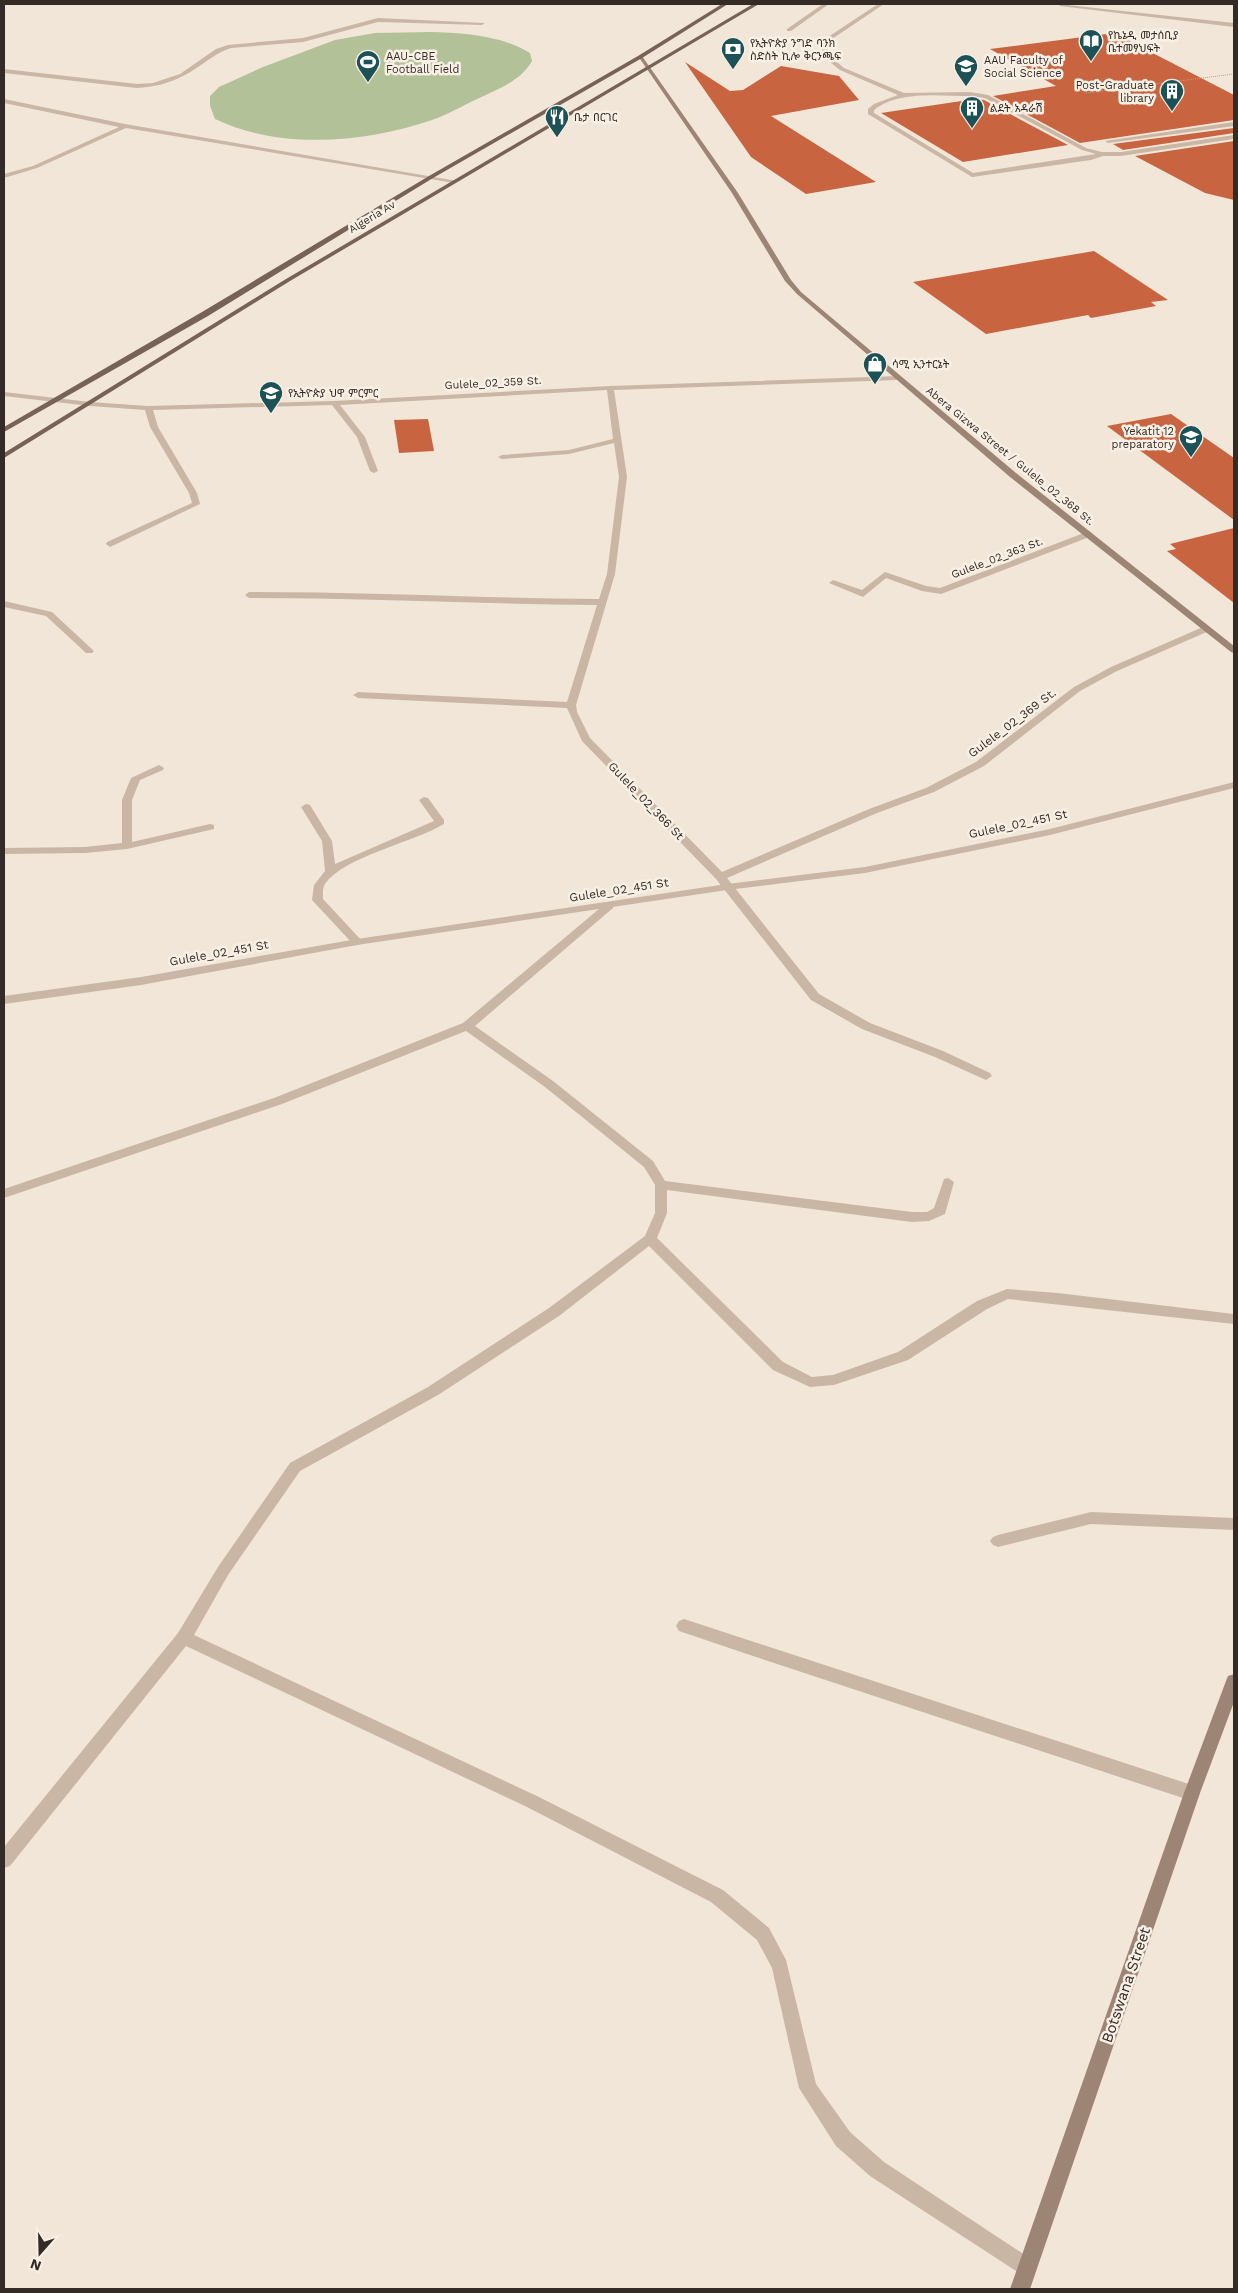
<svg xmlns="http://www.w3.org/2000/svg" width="1238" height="2293" viewBox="0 0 1238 2293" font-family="'Work Sans','Noto Sans Ethiopic',sans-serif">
<rect width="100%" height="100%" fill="#f2e6d8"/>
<path fill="#b2c198" d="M430 32C464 33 500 35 530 53L532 61C520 82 497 89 477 99 462 106 447 115 432 120 365 143 280 150 215 119L210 106V96L219 87 263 67 335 40 375 33Z"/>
<path fill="#c86440" d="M1114 33 1234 95V120L1080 143 993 96 1056 86 990 49Z
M685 62 730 91 743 90 781 66 839 76 859 100 771 116 876 182 806 194 751 157Z
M975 99 984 100 1068 145 963 162 881 113Z
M1234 128V133L1123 150 1113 144Z
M1234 141V200L1205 193 1135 156Z
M1094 251 1168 300 1151 302 1156 306 1091 318 1088 315 986 334 913 282Z
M1171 414 1234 458V520L1107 426Z
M428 419 434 451 399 453 394 420Z
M1234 528V603L1167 551 1176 549 1170 544Z"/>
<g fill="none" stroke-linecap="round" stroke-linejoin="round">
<path stroke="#b5a08f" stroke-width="1" stroke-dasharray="1 1" stroke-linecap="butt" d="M1086 93 1234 74"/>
<path fill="#cab6a4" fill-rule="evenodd" d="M823 4H829L791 31H787V29Z
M878 4H884L829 41 827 46 830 56 844 68 904 93 970 92 988 95 1086 148 1102 152H1121L1234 135V139L1121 156H1103L1091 160 972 177 868 114V109L874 104 898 95 840 70 825 58 821 46 825 39ZM970 96 985 98 1082 150 1096 154 973 173 874 113V110C899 90 940 96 970 96Z
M1058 4 1234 23V27L1060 6Z
M378 18 485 23 482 25 378 22 303 42 231 48C212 54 200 68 183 76 168 84 153 87 137 88L4 73V69L137 84 153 83 180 74 216 49 228 45 303 38Z
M1234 122V126L1108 143 1105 141Z"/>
<path fill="#cab6a4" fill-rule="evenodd" d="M4 99 125 124 457 181 454 183 126 128 37 168 4 178V174L33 166 119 127 4 103Z
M900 376V380H897L614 390 627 477 615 574 576 705 577 712 590 738 722 872 869 809 926 788 976 762 1074 687 1111 667 1203 627H1209V631L1117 671 1080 691 984 766 934 792 877 813 727 878 819 994 870 1023 943 1051 990 1073 992 1076 986 1080 935 1057 862 1029 811 1000 716 879 582 741 567 708 358 698 353 695 358 692 567 702 597 605C481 604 365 598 249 598L245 595 249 592C366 592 482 598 599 599L607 574 619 477 614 443 569 454 502 459 498 457 502 455 569 450 613 439 607 390 340 405 365 437 378 471 374 473 370 471 357 437 332 405 153 410 158 427 197 493 200 504 110 547 106 544 107 542 192 503 189 493 150 427 145 410 90 406 4 396V392L90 402 148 406 334 401 610 386Z
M1089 531 1093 534 1092 536 941 594 922 591 886 578 863 597 829 583 833 580 862 590 885 572 926 586 940 588Z
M4 601 52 612 94 651 92 653H86L46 616 4 607Z
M159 765 164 768 163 770 140 780 132 800V842L210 824 214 825V829L127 849 85 853 4 854V848L85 847 122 843V800L131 778Z
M424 797 428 798 444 820V824C414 842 343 857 325 884 322 889 323 894 323 899L363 942 357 945 353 944 312 900 314 885 325 871 322 841 301 807 306 804 310 805 332 841 335 864 434 821 419 800Z
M609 903 614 906 613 908 475 1026 553 1081 653 1161 665 1181 912 1212H927L934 1208 944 1179 948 1178 954 1182 945 1214 929 1221 912 1222 667 1190V1213L657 1238 783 1362 812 1377 833 1375 898 1352 977 1301 1007 1289 1058 1293 1234 1314V1324L1008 1299 987 1309 908 1360 834 1385 810 1387 773 1370 649 1246 559 1316 438 1395 300 1471 228 1575 194 1635 539 1797 723 1890 769 1928 786 1960 816 2084 850 2132 884 2162 1034 2261 1037 2268 1034 2275 1027 2278 870 2176 836 2146 799 2088 772 1968 757 1940 711 1902 527 1807 186 1646 10 1866 4 1868V1847L178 1633 218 1567 290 1463 428 1387 549 1308 645 1236 655 1213V1185L644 1167 545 1087 466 1031 282 1104 4 1198V1189L274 1098 463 1023 605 904Z
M1091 1512 1234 1518V1530L1091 1524 998 1547 993 1545 990 1541 993 1537 998 1535Z
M684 1619 1192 1785 1198 1788 1200 1793 1198 1798 1192 1801 747 1654 679 1631 676 1626 679 1621Z"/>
<path fill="#cab6a4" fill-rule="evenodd" d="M1234 782V788L1050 835 865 873 727 890 357 945 141 985 4 1004V996L141 977 357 939 727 884 865 867 1050 829Z"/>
<path fill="#9d8576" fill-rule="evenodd" d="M638 56H642L738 193 791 280 801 292 1016 473 1234 646V653L1231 652 1010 477 797 294 785 281 732 193Z
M1234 1674V1702L1200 1793 1030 2289H1010L1184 1793 1226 1681 1228 1676Z"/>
<path fill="#776257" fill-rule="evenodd" d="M722 4H728L642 58 433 178 208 316 4 432V427L202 312 429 176 638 56Z
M753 4H759L290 281 4 458V453L286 279Z"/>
</g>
<defs>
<g id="library-pin" transform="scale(1.25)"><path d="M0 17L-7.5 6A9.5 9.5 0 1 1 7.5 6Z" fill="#1b5157" stroke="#f9f0e5"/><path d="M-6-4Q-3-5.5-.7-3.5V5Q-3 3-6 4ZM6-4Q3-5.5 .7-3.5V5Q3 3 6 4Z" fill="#fff"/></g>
<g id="bank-pin" transform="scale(1.25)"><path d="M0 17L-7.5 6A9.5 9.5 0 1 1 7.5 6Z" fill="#1b5157" stroke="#f9f0e5"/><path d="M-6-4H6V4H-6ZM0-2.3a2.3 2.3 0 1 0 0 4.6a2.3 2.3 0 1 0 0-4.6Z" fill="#fff"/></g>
<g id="stadium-pin" transform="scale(1.25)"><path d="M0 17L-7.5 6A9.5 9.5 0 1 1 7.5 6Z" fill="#1b5157" stroke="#f9f0e5"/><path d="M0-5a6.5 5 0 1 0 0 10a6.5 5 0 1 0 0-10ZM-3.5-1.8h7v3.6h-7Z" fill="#fff"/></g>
<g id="university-pin" transform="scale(1.25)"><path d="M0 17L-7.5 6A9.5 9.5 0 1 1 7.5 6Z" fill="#1b5157" stroke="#f9f0e5"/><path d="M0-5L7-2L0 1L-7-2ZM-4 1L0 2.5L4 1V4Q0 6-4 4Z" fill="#fff"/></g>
<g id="building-pin" transform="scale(1.25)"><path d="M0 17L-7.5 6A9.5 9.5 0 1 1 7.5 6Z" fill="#1b5157" stroke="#f9f0e5"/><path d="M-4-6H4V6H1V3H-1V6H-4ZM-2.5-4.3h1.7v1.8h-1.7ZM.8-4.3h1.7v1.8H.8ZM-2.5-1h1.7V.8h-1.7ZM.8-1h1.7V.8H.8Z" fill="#fff"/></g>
<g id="restaurant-pin" transform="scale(1.25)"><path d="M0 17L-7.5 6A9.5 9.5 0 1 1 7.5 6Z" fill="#1b5157" stroke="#f9f0e5"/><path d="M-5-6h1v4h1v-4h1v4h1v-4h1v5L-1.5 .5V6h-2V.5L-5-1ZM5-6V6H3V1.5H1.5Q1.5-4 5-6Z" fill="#fff"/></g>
<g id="shop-pin" transform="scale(1.25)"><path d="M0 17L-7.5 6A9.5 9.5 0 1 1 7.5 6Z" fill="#1b5157" stroke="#f9f0e5"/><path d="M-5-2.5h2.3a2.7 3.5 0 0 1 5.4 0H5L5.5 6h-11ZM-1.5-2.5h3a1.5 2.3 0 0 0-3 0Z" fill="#fff"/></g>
<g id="school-pin" transform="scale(1.25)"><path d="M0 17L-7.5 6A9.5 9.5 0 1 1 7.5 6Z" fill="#1b5157" stroke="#f9f0e5"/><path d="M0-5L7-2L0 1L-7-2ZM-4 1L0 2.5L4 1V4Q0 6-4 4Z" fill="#fff"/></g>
</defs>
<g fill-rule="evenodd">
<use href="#library-pin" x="1091" y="41"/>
<use href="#bank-pin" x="733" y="49"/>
<use href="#stadium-pin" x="368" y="62"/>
<use href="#university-pin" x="966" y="66"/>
<use href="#building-pin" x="1172" y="91"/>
<use href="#building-pin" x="972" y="108"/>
<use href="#restaurant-pin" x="557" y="117"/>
<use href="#shop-pin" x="875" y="364"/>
<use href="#school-pin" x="271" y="393"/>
<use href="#school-pin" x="1191" y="437"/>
</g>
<g text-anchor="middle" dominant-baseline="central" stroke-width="5" stroke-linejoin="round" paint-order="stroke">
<g font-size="11" fill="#352b26" stroke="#f9f0e5" text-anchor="start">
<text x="1108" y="35">የኬኔዲ መታሰቢያ<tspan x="1108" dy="13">ቤተመፃህፍት</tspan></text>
<text x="750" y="43">የኢትዮጵያ ንግድ ባንክ<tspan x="750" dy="13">ስድስት ኪሎ ቅርንጫፍ</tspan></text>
<text x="386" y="56">AAU-CBE<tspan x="386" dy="13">Football Field</tspan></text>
<text x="984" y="60">AAU Faculty of<tspan x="984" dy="13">Social Science</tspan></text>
<text x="1154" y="85" text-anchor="end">Post-Graduate<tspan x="1154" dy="13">library</tspan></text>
<text x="990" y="108">ልደት አዳራሽ</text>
<text x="574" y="117">ቤታ በርገር</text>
<text x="892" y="364">ሳሚ ኢንተርኔት</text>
<text x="288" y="393">የኢትዮጵያ ህዋ ምርምር</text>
<text x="1174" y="431" text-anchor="end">Yekatit 12<tspan x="1174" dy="13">preparatory</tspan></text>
</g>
<g font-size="11" fill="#352b26" stroke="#f9f0e5">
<text transform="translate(372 217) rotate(-31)">Algeria Av</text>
<text transform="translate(493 383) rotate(-3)">Gulele_02_359 St.</text>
<text transform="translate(1010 456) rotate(39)">Abera Gizwa Street / Gulele_02_368 St.</text>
<text transform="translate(997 558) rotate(-21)">Gulele_02_363 St.</text>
</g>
<g font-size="12" fill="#352b26" stroke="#f9f0e5">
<text transform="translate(1012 723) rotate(-37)">Gulele_02_369 St.</text>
<text transform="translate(646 801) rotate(46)">Gulele_02_366 St</text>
<text transform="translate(1018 824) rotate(-12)">Gulele_02_451 St</text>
<text transform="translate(619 890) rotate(-9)">Gulele_02_451 St</text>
<text transform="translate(219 953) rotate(-10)">Gulele_02_451 St</text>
</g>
<g font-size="15" fill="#352b26" stroke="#f9f0e5">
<text transform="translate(1126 1985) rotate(-71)">Botswana Street</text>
</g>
</g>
<rect width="1238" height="2293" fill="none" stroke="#352b26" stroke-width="10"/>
<g transform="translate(40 2253) rotate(200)" stroke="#f9f0e5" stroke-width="4" paint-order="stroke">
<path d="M0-4L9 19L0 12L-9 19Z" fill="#352b26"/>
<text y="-8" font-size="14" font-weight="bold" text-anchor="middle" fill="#352b26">N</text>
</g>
</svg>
